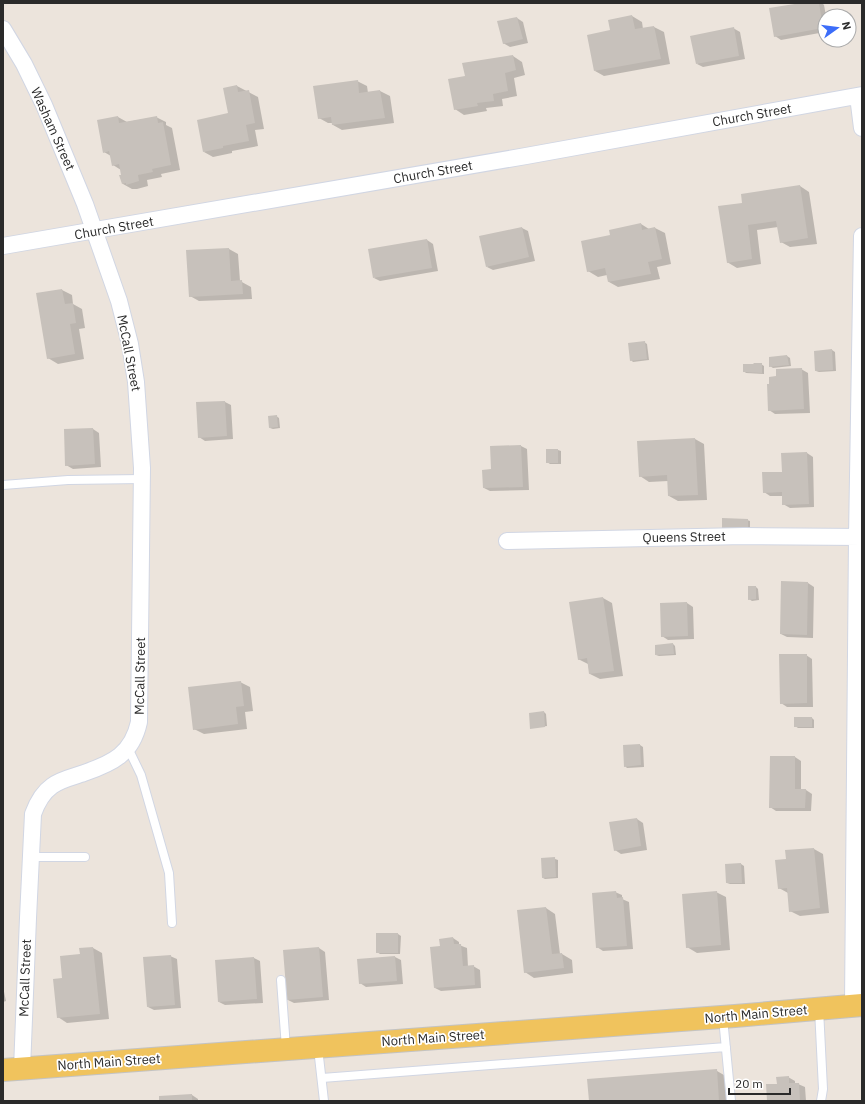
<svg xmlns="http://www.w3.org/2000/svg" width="865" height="1104" viewBox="0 0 865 1104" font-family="'IBM Plex Sans',sans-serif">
<rect width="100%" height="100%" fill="#ece4dc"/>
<path fill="#0003" d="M806 3H822L824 5 826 16H825V32L781 40 775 36Z
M632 16 642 22 643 29 654 27 664 32 670 64 604 76 595 71 612 31Z
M517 18 523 22 528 43 510 47 503 43Z
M733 28 740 32 745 59 703 67 697 64Z
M513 56 522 62 525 75 514 78 517 96 502 99 503 106 486 108 487 111 464 115 455 109Z
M357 81 367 86 368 93 380 91 390 96 394 123 342 130 333 125 332 123H328L319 118Z
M237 86 258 97 264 129 255 130 258 146 232 151V153L213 157 204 152 229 114Z
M118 117 127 122 156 117 166 122V125L172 128 180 170 161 174 162 177 147 180 148 186 137 189H132L123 184 121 170 113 165 111 156 104 152Z
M800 186 809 192 817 244 790 247 781 242 778 227 757 230 761 264 737 268 727 262 743 204Z
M641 224 649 229 655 228 665 233 671 264 657 267 660 279 618 287 609 282 607 275 598 277 588 271 611 236Z
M522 228 528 231 535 261 493 270 487 267Z
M427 240 433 244 438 271 380 281 374 278Z
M229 249 238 254 240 281 251 287 252 299 199 301 190 296Z
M62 290 72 295 73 304 82 309 85 328 79 329 84 359 58 364 48 358 37 294Z
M644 342 647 344 649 360 633 362 631 360Z
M832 350 835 352 836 371 819 372 816 371Z
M787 356 790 358 791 366 773 368 770 366Z
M761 364 764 366V374L746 373 744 371Z
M801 369 808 373 810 413 775 414 769 410Z
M225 402 231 405 233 439 205 441 199 437Z
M276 416 279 418 280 428 273 429 270 428Z
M93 429 99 433 101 467 73 469 66 465Z
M695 439 704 444 707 500 678 501 669 496 668 481 649 482 640 476Z
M521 446 527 449 529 490 490 491 484 488 492 470Z
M558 450 561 451V464H550L547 462Z
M807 453 813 457 814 507 790 508 783 504V496H770L764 492 783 473Z
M747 520 750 521V530L726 529 723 528Z
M808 583 814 587 813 638 787 637 781 634Z
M756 587 758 589 759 600 752 601 749 599Z
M603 598 612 603 623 676 600 679 590 674 588 664 578 659Z
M687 603 693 607 694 639 668 640 662 636Z
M673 644 675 646 676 655 659 656 656 655Z
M806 655 812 659 813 707H787L781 703Z
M240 682 250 687 253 711 245 712 247 729 204 734 194 729Z
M544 712 546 714 547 726 531 728Z
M812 718 814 720V728H798L795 726Z
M640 745 643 747 644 767 627 768 625 766 624 746Z
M771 757H795L801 761V790H806L812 794 811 811H776L770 807Z
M637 819 643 823 647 850 621 854 615 850Z
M814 849 823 854 829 913 800 916 790 911 788 893 779 888 787 860Z
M555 859 558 860V878L545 879 543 878Z
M726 864H741L744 866 745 884H730L727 883Z
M615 892 622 895V899L629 902 633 949 603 951 597 947Z
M716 892 726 897 730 950 697 953 687 947Z
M546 908 555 914 560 954H562L572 960 573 973 534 978 525 972Z
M398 934 401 936 400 954H380L377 952Z
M453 938 459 942V945L467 948 468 967 473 966 480 970 481 988 441 991 435 988Z
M93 948 102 953 109 1019 67 1023 58 1017 63 979 81 955Z
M319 948 325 952 329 1000 294 1003 288 1000Z
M170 956 177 959 181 1008 154 1010 148 1007Z
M395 957 401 960 403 984 366 987 360 983Z
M254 958 260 961 263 1003 225 1005 219 1002Z
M3 987 6 1001 3 1002Z
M717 1071 729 1078 731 1101H590Z
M788 1077 795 1081V1084H798L805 1087 806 1101H768L778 1085Z
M192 1095 198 1099V1101H160Z"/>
<path fill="#c7c1bb" d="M801 3H819L823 28 774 37 769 8Z
M632 15 635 29 654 26 661 59 594 71 587 35 610 30 608 20Z
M517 17 523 39 503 44 497 21Z
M734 27 739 56 696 64 690 36Z
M513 55 516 70 505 73 508 91 493 94 494 101 477 103 478 106 454 110 448 79 465 76 462 63Z
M358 80 359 93 380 90 385 118 332 125 331 117 318 119 313 86Z
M237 85 238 92 249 90 255 123 246 125 249 141 223 146V148L203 152 197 120 228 113 223 88Z
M118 116 119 123 157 116 158 123 163 122 171 165 152 169 153 172 138 175 139 181 126 185V183L122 184 119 175H121L119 164 112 166 109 151 103 153 97 120Z
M800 185 808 238 780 243 776 221 748 225 752 259 727 263 718 206 742 203 741 194Z
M641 223 642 230 655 227 662 259 648 262 651 274 608 282 605 268 587 272 581 241 610 235 609 230Z
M522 227 529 257 486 267 479 236Z
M427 239 432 268 373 278 368 249Z
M229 248 231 281 242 280 243 294 189 297 186 250Z
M62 289 65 304 73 303 76 323 70 324 75 354 47 359 36 293Z
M645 341 647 359 630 361 628 343Z
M832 349 833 370 815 371 814 351Z
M787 355 789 365 769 367V357Z
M753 363H762V373L743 372V364H754Z
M802 368 804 409 768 411 767 384H769V377L776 376V369Z
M225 401 227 436 198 438 196 402Z
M277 415 278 427 269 428 268 416Z
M93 428 95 464 65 466 64 429Z
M695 438 698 495 668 496 667 475 639 477 637 441Z
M521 445 523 487 483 488 482 470 491 469 490 446Z
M546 449H558V463H546Z
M807 452 809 504 782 505V492L763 493 762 472H782L781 453Z
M722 518 748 519V529L722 528Z
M781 581 808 582 807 635 780 634Z
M748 586H756V599L748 600Z
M603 597 614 671 589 674 587 658 578 660 569 602Z
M687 602 688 636 661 637 660 603Z
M673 643 674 654 655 655V645Z
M779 654H807V703L780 704Z
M241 681 244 706 236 707 238 724 193 730 188 687Z
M544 711 545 727 530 729 529 713Z
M794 717H812V727H794Z
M640 744 641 765 624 767 623 745Z
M770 756H795V789H806L805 808H769Z
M637 818 641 846 614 851 609 822Z
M814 848 820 908 789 912 787 888 778 889 775 860 786 859 785 850Z
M555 857 556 877 542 878 541 858Z
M741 863 742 883H726L725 864Z
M616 891 617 898 623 897 627 946 596 948 592 893Z
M717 891 721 945 686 948 682 894Z
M546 907 552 954 562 953 564 968 524 973 517 910Z
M376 933H398V953H376Z
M453 937 454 944H461L463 966 474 965 475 985 434 988 430 947 440 946 439 939Z
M93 947 100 1014 57 1018 53 979 62 978 60 956 80 954 79 948Z
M319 947 323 997 287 1000 283 950Z
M171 955 175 1005 147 1007 143 957Z
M395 956 397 981 359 984 357 959Z
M254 957 257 999 218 1002 215 960Z
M717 1069 719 1101H589L587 1079Z
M789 1076V1083H799L800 1101H767L766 1084H777L776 1077Z
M192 1094V1101H159V1096Z"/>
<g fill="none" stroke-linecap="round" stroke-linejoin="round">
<g stroke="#d1d6e3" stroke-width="10">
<path id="lane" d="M3 485 68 480 142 479
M128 748 141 775 169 873 172 923
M31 857H85
M281 980 286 1048
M819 1009 823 1089 821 1101
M723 1018 731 1101
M318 1048 324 1101
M322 1078 726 1047"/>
</g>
<g stroke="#d1d6e3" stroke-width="18">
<path id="street" d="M3 29 24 64 44 105 85 204 119 301 130 344 136 382 142 468 139 722C132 754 113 763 84 773 73 777 61 779 52 786 42 793 37 803 33 814L28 918 22 1069
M858 96 862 128
M3 246 526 156 862 95
M507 541 744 536 862 537
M853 1005 857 537 862 236"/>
</g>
<g stroke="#c3c3c3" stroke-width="24">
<path id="primary" d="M3 1070 735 1016 862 1005"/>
</g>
<use href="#lane" stroke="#fff" stroke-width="8"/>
<use href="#street" stroke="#fff" stroke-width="16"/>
<use href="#primary" stroke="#f0c35d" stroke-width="22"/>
</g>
<g text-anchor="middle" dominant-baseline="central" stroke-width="3.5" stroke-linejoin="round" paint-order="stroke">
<g font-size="13" fill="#2a2a2a" stroke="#fff">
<text transform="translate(752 115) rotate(-10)">Church Street</text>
<text transform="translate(53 129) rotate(66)">Washam Street</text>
<text transform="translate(433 172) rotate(-10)">Church Street</text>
<text transform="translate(114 228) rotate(-10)">Church Street</text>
<text transform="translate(129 353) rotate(79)">McCall Street</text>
<text transform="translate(684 537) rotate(-1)">Queens Street</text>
<text transform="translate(140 676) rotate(-89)">McCall Street</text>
<text transform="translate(25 978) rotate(-88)">McCall Street</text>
<text transform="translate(756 1014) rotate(-5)">North Main Street</text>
<text transform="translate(433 1038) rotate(-4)">North Main Street</text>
<text transform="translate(109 1062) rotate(-4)">North Main Street</text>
</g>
</g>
<rect width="865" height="1104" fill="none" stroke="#2a2a2a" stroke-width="8"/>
<g transform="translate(837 28) rotate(76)"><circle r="19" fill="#ffffff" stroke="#aaaaaa"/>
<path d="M0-3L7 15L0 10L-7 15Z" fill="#3c6df9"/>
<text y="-6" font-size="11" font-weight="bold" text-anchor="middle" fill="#2a2a2a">N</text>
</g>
<path d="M729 1088v6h61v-6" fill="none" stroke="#2a2a2a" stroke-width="2"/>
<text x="735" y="1088" font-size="12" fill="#2a2a2a" stroke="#ffffff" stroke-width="3" paint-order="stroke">20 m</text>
</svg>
